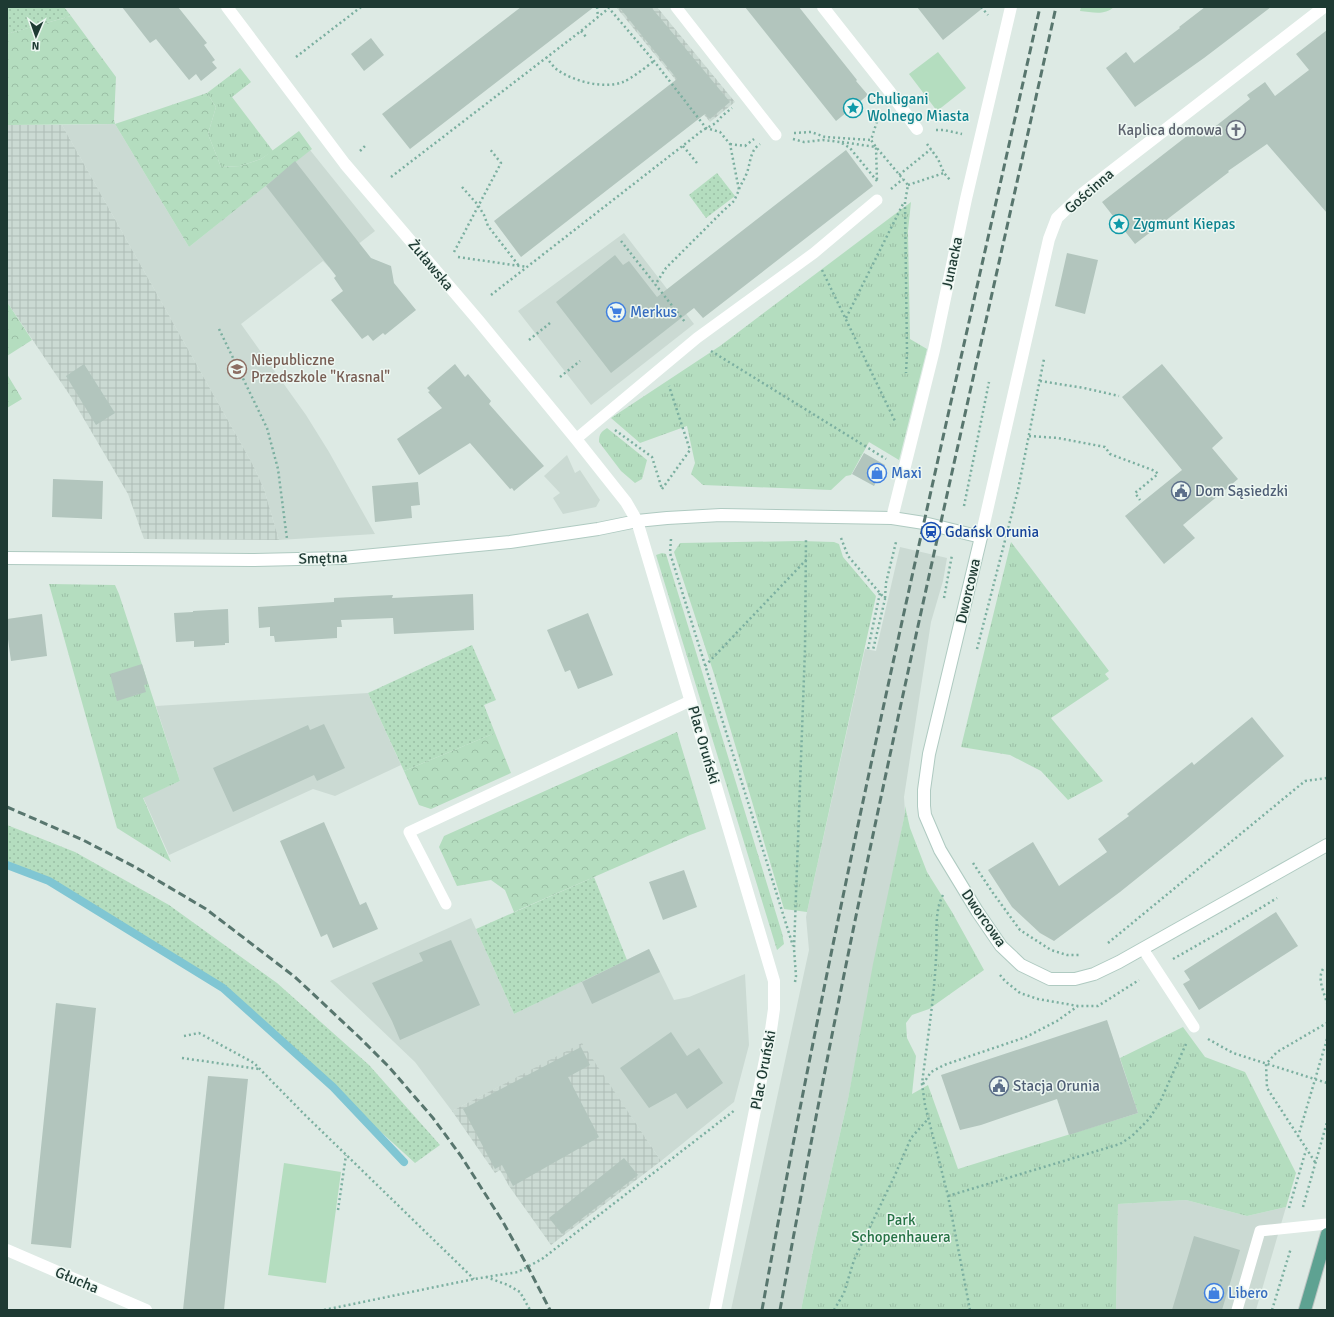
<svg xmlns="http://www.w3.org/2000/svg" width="1334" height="1317" viewBox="0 0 1334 1317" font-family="Signika,sans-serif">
<defs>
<pattern id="industrial-grid" width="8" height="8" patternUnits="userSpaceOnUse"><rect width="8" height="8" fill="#cbdad3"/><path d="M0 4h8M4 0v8" fill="none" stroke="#aebcb6"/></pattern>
<pattern id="grass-tufts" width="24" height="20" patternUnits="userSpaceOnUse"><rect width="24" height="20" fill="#b4ddbf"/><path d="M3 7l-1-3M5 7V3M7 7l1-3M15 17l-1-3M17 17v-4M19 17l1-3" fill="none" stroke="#9abea5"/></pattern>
<pattern id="forest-crowns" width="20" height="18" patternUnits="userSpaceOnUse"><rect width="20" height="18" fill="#b4ddbf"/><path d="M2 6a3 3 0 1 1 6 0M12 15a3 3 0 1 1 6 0" fill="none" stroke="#9abea5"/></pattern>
<pattern id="garden-dots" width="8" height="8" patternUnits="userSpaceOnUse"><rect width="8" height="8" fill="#b4ddbf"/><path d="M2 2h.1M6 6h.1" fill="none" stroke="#9abea5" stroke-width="1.8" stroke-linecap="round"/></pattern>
</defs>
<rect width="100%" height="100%" fill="#ddeae4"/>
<path fill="#cbdad3" d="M115 124 189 247 310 150 375 231 329 267 323 261 241 324 306 415 329 452 375 534 279 540 264 489 253 465 62 125Z
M624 233 694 324 591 405 518 311Z
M567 455 575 473 580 470 600 500 596 507 563 514 553 498 560 493 544 476Z
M900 547 947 558 943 581 931 622 904 797 905 813 848 1099 814 1246 801 1310H731L809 950 806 917 807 912 865 649 876 651Z
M368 693 401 765 335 796 313 789 169 855 143 797 180 781 156 706Z
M471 918 514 1014 649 949 674 1000 689 997 745 974 749 1045 734 1102 661 1161 582 1044 452 1111 415 1062 330 981Z
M1186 1200 1247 1216 1286 1207 1256 1310H1116L1118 1204Z"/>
<path fill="url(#industrial-grid)" d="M616 7H657L735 102 710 122Z
M7 125H62L253 465 264 489 279 540 144 539 128 494 71 397 7 302Z
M582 1043 661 1161 551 1245 509 1186 500 1170 495 1173 452 1111Z"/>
<path fill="url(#grass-tufts)" d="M1081 7H1114C1104 16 1092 12 1080 11Z
M240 68 251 82 232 97 273 151 261 159 240 166 221 167 208 134 216 107 207 93Z
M911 202 908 231 910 339 927 349 899 460 869 442 851 475 846 476 831 490 703 485 691 474 695 463 687 426 640 443 611 418 720 346Z
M607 428 647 460 642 479 635 483 621 471 599 442C599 434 601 432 607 428Z
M800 541 834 542 839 544 843 557 876 596 807 912 784 909 714 674 674 552 680 543Z
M1011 542 1109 671 1105 674 1109 679 1051 718 1103 781 1068 800 1041 771 1010 755 961 747Z
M662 553 666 554 782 933 784 944 777 950 656 555Z
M49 584 115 585 119 594 180 781 143 798 171 862 117 828Z
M905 806 910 828 927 872 952 912 984 970 929 1009 912 1015 906 1023 907 1038 916 1056 912 1094 928 1085 958 1169 1138 1113 1120 1058 1183 1027 1205 1057 1245 1072 1296 1173 1286 1207 1247 1216 1186 1200 1118 1204 1116 1310H801L814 1246 848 1099 873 964 905 813Z"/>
<path fill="url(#forest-crowns)" d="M71 16 116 77 114 120 115 124 207 93 216 107 208 134 221 167 240 166 261 159 299 131 312 149 189 247 115 124 7 125V34Z
M7 302 32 340 7 356Z
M7 374 22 399 7 408Z
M677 732 706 829 690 835 514 912 505 890 491 880 457 886 439 847 444 836Z
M495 733 511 773 431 809 419 805 404 771Z"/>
<path fill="url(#garden-dots)" d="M7 7H64L71 16 7 34Z
M717 173 735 196 706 218 689 195Z
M472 645 496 700 484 705 495 733 404 771 368 693Z
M7 825 75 852 169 905 277 983 369 1065 440 1145 415 1163 223 988 49 881 7 865Z
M594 877 627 960 514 1014 476 929Z"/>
<path fill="#b4ddbf" d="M938 52 966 88 937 111 909 74Z
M284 1163 341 1172 326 1283 268 1275Z"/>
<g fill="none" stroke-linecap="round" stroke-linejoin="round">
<path stroke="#80c6d3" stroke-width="8" d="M7 865 49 881 223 988 333 1087 404 1162"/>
</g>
<path fill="#b2c5bd" d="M122 7H178L207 43 204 45 215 60 212 62 217 68 201 81 196 74 189 80 156 39 150 43Z
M521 7H594L410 149 382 114Z
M619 7H651L730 102 710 119 705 114 521 257 494 221 677 79Z
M745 7H799L857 80 856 81 868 95 836 121Z
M917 7H984L943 40Z
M1205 7H1271L1204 58 1135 107 1106 68 1126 52 1134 63 1180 28 1179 27Z
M1327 30V213L1267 144 1228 171 1229 172 1135 244 1102 202 1196 129 1202 137 1250 99 1247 95 1265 82 1275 96 1309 70 1296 54Z
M371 38 384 55 364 71 351 54Z
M846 150 873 186 703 318 694 308 611 373 556 302 615 255 623 265 629 261 657 297Z
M295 161 371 258 391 266 394 283 416 310 385 335 383 333 373 341 368 335 362 339 331 300 343 291 334 278 336 276 266 186Z
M1067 253 1098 260 1085 314 1055 306Z
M84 364 115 413 96 425 66 376Z
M455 364 465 377 468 374 491 401 489 404 544 466 514 491 512 488 510 489 470 443 419 475 397 439 442 408 428 392 430 391 427 388Z
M1162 364 1223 438 1212 448 1238 479 1183 525 1195 538 1164 564 1125 516 1182 470 1122 397Z
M864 453 885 465 874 486 852 474Z
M53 479 103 481 102 519 52 517Z
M418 482 420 505 411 506 412 518 375 522 372 486Z
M473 594 474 630 394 634 393 618 341 620 342 627H337V638L275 642 274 636H270V627L259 628 258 607 334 602V598L371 596 393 595 392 598Z
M228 609 229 643H225V645L194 647V641L176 642 174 613 193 612V611Z
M588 613 613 675 578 689 570 670 565 672 547 630Z
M42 614 47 656 11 661 7 632V619Z
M142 664 148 684 144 685 146 692 117 701 110 674Z
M1252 717 1284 756 1186 839 1120 892 1054 941 1040 933 1012 907 988 870 1033 842 1059 886 1107 852 1098 839 1129 816 1127 814 1192 762 1194 765Z
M324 724 345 768 317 781 314 775 233 812 213 768 308 725 310 730Z
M324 822 360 905 366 902 378 929 333 948 327 934 321 937 280 841Z
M684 870 697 907 663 920 649 882Z
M1276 912 1298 946 1199 1010 1183 984 1190 980 1184 971Z
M451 940 480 1005 400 1040 392 1021 372 983 423 961 419 953Z
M649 949 660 972 592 1004 582 982Z
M56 1003 96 1008 71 1248 31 1244Z
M1107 1020 1138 1113 1069 1135 1057 1099 981 1125 960 1130 941 1075Z
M671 1032 687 1056 699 1048 723 1083 687 1109 676 1093 649 1108 620 1068Z
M581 1047 590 1065 568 1077 599 1137 513 1186 502 1165 495 1169 463 1109Z
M208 1076 248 1079 224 1310H183Z
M624 1158 638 1175 562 1234 549 1218Z
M1194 1236 1240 1250 1222 1310H1172Z"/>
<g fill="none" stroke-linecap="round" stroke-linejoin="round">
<g stroke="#afcac1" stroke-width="14">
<path id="secondary" d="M7 558 251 560 342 558 510 542 598 529 637 521 667 518 721 515 892 518 924 523 981 537 929 754 924 790V806L925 815 940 850 977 911 1001 946 1021 965 1050 979H1075L1094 974 1119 962 1327 845"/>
</g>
<g stroke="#bcc4c2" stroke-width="14">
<path id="primary" d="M1305 1310 1327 1234"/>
</g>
<path stroke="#7bafa0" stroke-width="2.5" stroke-dasharray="2 3" stroke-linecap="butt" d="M597 7 598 17
M608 7 654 61 706 128 720 132 730 144 739 190 734 201 723 211 666 268 655 285
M981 7 988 15
M581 31 587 38
M296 57 361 7
M546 57C550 62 554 68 559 71 576 82 604 89 623 82 631 79 646 67 654 61
M880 112 871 140 876 147 908 185 905 202 907 353 906 373
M936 130H944L962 134
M794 133 811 132 825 137 871 140
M793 139 804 142 823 140 840 142 850 148 877 181
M842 142 876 147 877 181
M730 144 745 146 754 139
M927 144 938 159 944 173 950 180
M683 146 697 163
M360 151 365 146
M899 175 931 149
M391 177 581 31 609 8
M908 185 944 173
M462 187 478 205 484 215 488 226 519 266
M739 189C741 184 744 180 746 175 751 164 749 151 760 144
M891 189 903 179
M621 241 685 322
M454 252 501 163 489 148
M458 257 527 267
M822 270 895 421
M491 295 703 130 716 123 722 116 732 108
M846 318 904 202
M219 329 267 428 278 469 287 539
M529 340 550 323
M711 351 886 459
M560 377 580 361
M1040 381 1084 388 1119 396
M615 430 652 457 662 489
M1029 436 1058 438 1105 447 1110 454 1155 471 1158 474 1135 493 1140 500
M662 489 690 450 669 386
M964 506 989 382
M841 538 848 556 885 599 873 650
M671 539 670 553 793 946
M885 598 886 583 896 542
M944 598 952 555
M868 649 880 593
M977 649 1018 490 1044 359
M705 666 807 559
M973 863 993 893 1020 930 1051 950 1067 955H1080
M943 895C933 914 938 938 936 958 934 1000 927 1042 922 1084L925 1105 948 1196 970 1310
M1108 943 1305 781 1327 778
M1173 959 1231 926 1277 898
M1323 969C1317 979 1324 992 1327 1003
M1000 975 1005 981 1020 993 1038 999 1078 1006H1098L1139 980
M795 982 796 976 794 949 805 649 806 538
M184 1036 199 1033 254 1063 303 1113 474 1279
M1208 1039 1233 1053 1327 1083
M182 1058 259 1069
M923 1084 931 1072 944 1065 1026 1037 1057 1021 1078 1006
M1298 1137 1327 1039
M1315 1162 1267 1088 1266 1064 1277 1052 1327 1023
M948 1196 1120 1144 1132 1136 1149 1119 1160 1102 1186 1044
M1303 1207 1327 1122
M1289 1208 1306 1150
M338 1210 346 1155
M486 1277 508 1285 520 1292 530 1310
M324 1310 474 1279 518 1272 542 1259 735 1110
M834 1310 844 1293 854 1260 895 1175 911 1138 928 1119
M1272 1310 1291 1248"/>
<path stroke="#fff" stroke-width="11" d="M676 7 776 135
M576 439 697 338 814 253 877 200
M446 904 409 832 690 701
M1143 949 1194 1027
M1237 1310 1260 1231 1327 1224"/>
<path stroke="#fff" stroke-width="12" d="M227 7 345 164 478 320 576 439 626 502 637 521 774 981V1009L771 1030 715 1310
M823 7 890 92 917 129
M892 518 934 350 966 199 1011 7
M981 537 1049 239 1057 218 1082 194 1324 7
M7 1250 146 1310"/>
<use href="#secondary" stroke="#fff" stroke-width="12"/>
<use href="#primary" stroke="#5ea292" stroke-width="12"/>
<path stroke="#58766e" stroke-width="3" stroke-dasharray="8 4" stroke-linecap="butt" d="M7 807 83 840 135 867 206 909 295 977 359 1037 389 1067 433 1118 461 1156 503 1222 528 1267 550 1310
M762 1310C841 873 943 440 1040 7
M780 1310C804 1178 829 1047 856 916 919 612 989 310 1056 7"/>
</g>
<defs>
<g id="sight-ring" transform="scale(1)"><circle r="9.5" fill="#edf7f2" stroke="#0f9aa8" stroke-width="1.5"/><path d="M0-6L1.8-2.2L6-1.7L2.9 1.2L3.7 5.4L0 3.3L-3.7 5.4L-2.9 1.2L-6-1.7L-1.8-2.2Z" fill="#0f9aa8"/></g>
<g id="church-ring" transform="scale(1)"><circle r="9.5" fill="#edf7f2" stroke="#6b7280" stroke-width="1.5"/><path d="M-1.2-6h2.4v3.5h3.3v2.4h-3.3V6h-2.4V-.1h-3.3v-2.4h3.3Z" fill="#6b7280"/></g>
<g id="supermarket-ring" transform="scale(1)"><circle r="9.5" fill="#edf7f2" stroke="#3f7fe0" stroke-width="1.5"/><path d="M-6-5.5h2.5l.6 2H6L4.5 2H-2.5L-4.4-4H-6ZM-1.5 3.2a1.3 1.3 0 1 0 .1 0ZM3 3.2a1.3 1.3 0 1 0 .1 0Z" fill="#3f7fe0"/></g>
<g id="school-ring" transform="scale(1)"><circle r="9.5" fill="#edf7f2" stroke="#8d6e63" stroke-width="1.5"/><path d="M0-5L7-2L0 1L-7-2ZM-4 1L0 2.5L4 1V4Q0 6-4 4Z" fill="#8d6e63"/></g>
<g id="shop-ring" transform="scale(1)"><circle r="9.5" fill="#edf7f2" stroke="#3f7fe0" stroke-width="1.5"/><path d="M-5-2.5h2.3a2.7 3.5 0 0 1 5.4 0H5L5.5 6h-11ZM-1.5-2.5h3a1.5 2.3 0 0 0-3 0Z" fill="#3f7fe0"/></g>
<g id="civic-ring" transform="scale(1)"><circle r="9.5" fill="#edf7f2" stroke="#5c6f8a" stroke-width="1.5"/><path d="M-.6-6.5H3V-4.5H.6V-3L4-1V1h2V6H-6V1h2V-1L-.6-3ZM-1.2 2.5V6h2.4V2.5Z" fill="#5c6f8a"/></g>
<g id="station-ring" transform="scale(1)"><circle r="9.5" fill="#edf7f2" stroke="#1a4fb4" stroke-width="1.5"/><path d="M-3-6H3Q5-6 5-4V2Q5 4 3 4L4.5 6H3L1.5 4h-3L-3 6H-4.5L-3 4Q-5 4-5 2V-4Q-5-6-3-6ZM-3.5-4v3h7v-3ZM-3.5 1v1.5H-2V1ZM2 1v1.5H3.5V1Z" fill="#1a4fb4"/></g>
</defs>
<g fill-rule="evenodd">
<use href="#sight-ring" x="853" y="108"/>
<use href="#church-ring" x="1236" y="130"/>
<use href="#sight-ring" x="1119" y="224"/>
<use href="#supermarket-ring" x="616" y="312"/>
<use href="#school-ring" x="237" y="369"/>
<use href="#shop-ring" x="877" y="473"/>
<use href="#civic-ring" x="1181" y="491"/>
<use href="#station-ring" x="931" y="532"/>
<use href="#civic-ring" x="999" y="1086"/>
<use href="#shop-ring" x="1214" y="1293"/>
</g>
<g text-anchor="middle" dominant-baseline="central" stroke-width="3" stroke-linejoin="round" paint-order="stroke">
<g font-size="15" fill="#0d838f" stroke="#edf7f2" text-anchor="start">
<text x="867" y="99">Chuligani<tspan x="867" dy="17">Wolnego Miasta</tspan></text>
<text x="1133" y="224">Zygmunt Kiepas</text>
</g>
<g font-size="15" fill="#5b616d" stroke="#edf7f2" text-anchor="end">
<text x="1222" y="130">Kaplica domowa</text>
</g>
<g font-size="15" fill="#1e3a33" stroke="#edf7f2">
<text transform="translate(1089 191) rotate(-41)">Gościnna</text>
<text transform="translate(952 263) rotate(-78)">Junacka</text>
<text transform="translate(431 265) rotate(50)">Żuławska</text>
<text transform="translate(323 558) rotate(-2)">Smętna</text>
<text transform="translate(968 591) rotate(-77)">Dworcowa</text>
<text transform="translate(704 745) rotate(74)">Plac Oruński</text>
<text transform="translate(984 918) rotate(55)">Dworcowa</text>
<text transform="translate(763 1070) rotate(-79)">Plac Oruński</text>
<text transform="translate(77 1280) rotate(23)">Głucha</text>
</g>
<g font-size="15" fill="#366cbe" stroke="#edf7f2" text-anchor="start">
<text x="630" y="312">Merkus</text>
<text x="891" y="473">Maxi</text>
<text x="1228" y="1293">Libero</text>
</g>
<g font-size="15" fill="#785e54" stroke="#edf7f2" text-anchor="start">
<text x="251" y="360">Niepubliczne<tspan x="251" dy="17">Przedszkole "Krasnal"</tspan></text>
</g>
<g font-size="15" fill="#4e5e75" stroke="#edf7f2" text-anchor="start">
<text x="1195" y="491">Dom Sąsiedzki</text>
<text x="1013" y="1086">Stacja Orunia</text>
</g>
<g font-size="15" fill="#164399" stroke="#edf7f2" text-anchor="start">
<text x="945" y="532">Gdańsk Orunia</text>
</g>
<g font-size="15" fill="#267245" stroke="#edf7f2">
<text x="901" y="1220">Park<tspan x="901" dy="17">Schopenhauera</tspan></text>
</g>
</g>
<rect width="1334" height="1317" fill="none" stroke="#1e3a33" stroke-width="16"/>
<g transform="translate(36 36) rotate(182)" stroke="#edf7f2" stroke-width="3" paint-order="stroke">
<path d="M0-3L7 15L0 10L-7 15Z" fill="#1e3a33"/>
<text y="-6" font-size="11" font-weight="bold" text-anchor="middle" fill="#1e3a33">N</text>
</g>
</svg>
